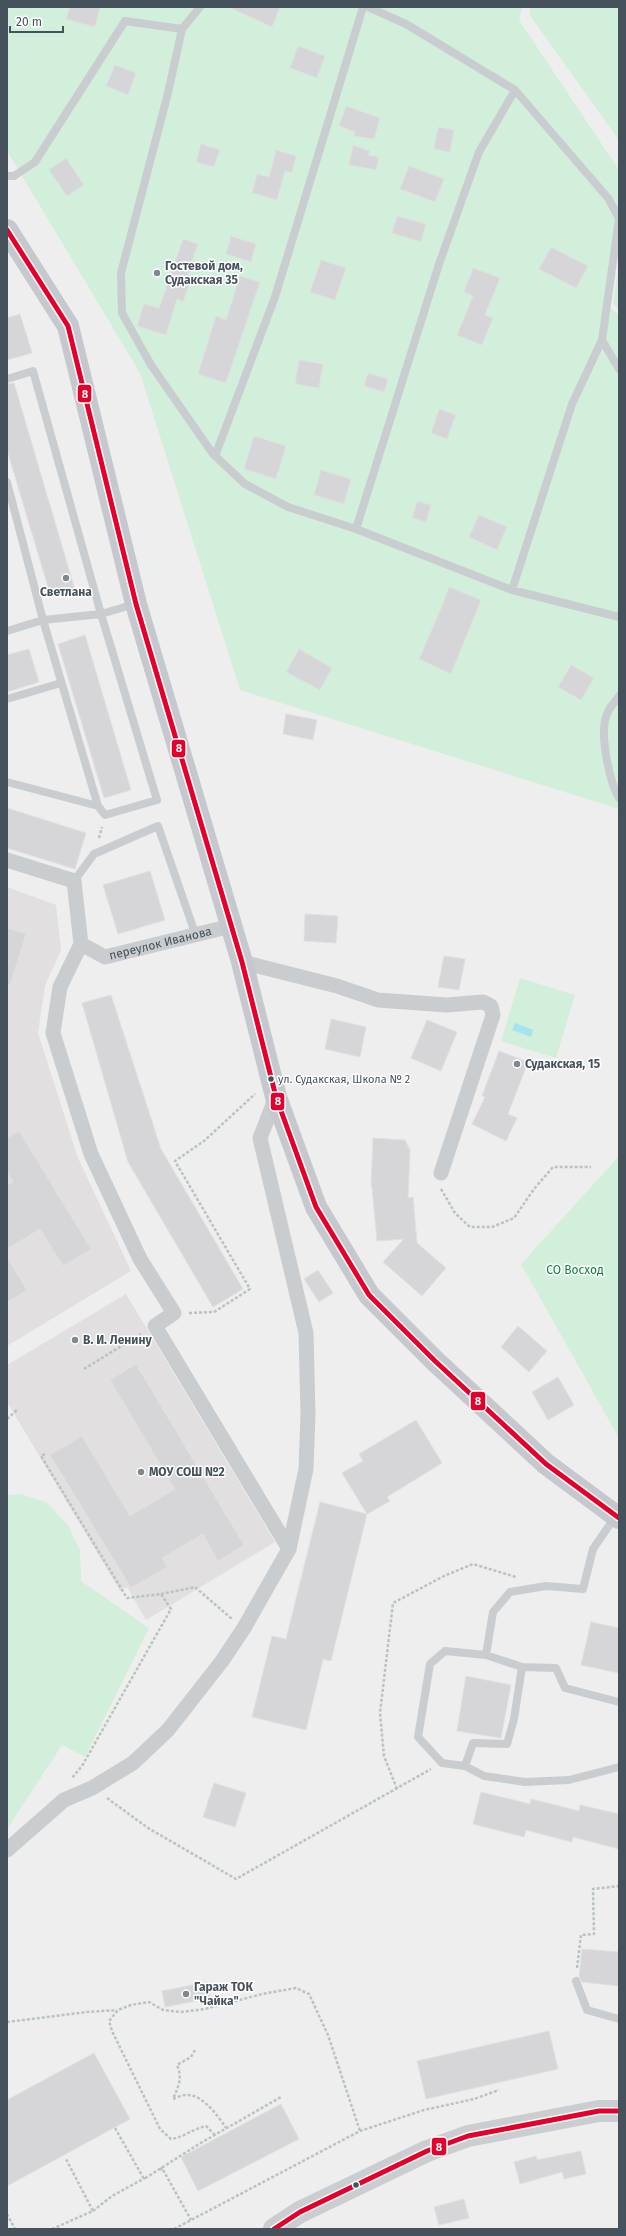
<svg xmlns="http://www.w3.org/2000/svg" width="626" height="2236" viewBox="0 0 626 2236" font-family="'Fira Sans',sans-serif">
<rect width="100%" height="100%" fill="#efeeee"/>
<path fill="#e1dfe0" d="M7 887 56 905 61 950 45 986 38 1033 78 1158 131 1271 7 1346Z
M126 1294 275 1542 146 1620 127 1587 120 1591 7 1402V1365Z"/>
<path fill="#d1efdb" d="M7 7H522L519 20 619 170V213L605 303 619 315V809L240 690 140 373 7 151Z
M531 7H619V140L529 14Z
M619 262V309L613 304Z
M520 978 575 995 556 1058 501 1041Z
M619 1156V1438L521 1264Z
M20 1494 46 1502 68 1525 80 1551 81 1581 149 1628 85 1757 62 1745 7 1829V1495Z"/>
<path fill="#a4e3ef" d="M515 1023 533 1030 531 1037 512 1030Z"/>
<path fill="#d6d6d9" stroke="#e0e0e1" d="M70 7H100L95 27 66 19Z
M228 7H280L272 27Z
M298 46 325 56 317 78 290 68Z
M115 65 136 73 128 95 106 86Z
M346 106 380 118 374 139 354 136 355 132 339 126Z
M438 127 454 130 450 152 434 149Z
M201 144 220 150 214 167 196 162Z
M353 145 370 151 368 155 379 157 376 170 349 165Z
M276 150 296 156 292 173 285 171 277 200 252 193 257 174 269 177Z
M66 158 84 185 67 196 49 170Z
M409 166 444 179 435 202 400 189Z
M397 216 426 224 421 242 392 233Z
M231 236 256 244 251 262 226 254Z
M183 239 198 244 188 275 192 276 183 302 177 299 166 335 137 326 144 304 159 308Z
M551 247 588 266 576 288 539 269Z
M321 260 346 268 335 300 310 292Z
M473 268 500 278 485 315 493 318 482 345 457 335 473 296 464 292Z
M240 276 260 282 226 383 198 374 216 316 226 320Z
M20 314 32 353 7 360V318Z
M299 360 323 364 319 388 295 384Z
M368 373 388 379 384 392 364 386Z
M14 383 75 590 51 597 7 450V384Z
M439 409 456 415 447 439 431 433Z
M254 436 286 446 276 479 244 469Z
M321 470 351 479 344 504 314 495Z
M417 501 431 505 426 522 412 518Z
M479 515 507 527 497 550 469 537Z
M449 587 481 600 451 674 419 659 440 611Z
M85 635 131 790 104 798 58 644Z
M29 649 39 682 7 692V655Z
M299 649 332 668 320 690 286 672Z
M571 665 594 678 581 700 558 687Z
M286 714 317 720 313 740 283 734Z
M7 808 86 833 75 869 7 848Z
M150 871 165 920 118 934 103 885Z
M305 914 338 916 336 943 304 941Z
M7 928 26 934 10 985 7 984Z
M444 956 465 959 459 990 438 987Z
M111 995 161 1149 243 1289 213 1307 128 1162 82 1003Z
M331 1019 366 1027 360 1057 325 1049Z
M427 1020 457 1032 441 1071 411 1058Z
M499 1051 528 1062 508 1114 517 1118 506 1141 472 1124 485 1097 482 1096Z
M19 1131 91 1249 63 1266 40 1229 7 1249V1185L13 1182 7 1172V1138Z
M373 1138 405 1140 410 1150 408 1198 413 1197 417 1243 446 1268 422 1296 383 1262 404 1239 377 1241 372 1187 371 1186Z
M7 1257 27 1290 7 1302Z
M318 1270 333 1293 319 1302 304 1279Z
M518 1326 547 1351 529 1372 501 1347Z
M136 1364 244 1545 218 1561 203 1534 162 1558 167 1567 131 1588 50 1455 82 1436 130 1516 175 1489 110 1380Z
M558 1377 574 1405 548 1420 532 1392Z
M416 1420 442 1463 387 1497 390 1501 367 1514 342 1473 363 1461 359 1454Z
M320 1502 367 1514 331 1661 323 1659 306 1730 252 1717 272 1636 286 1639Z
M591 1622 619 1628V1673L581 1665Z
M466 1676 511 1685 501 1738 457 1731Z
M214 1783 246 1793 235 1827 203 1817Z
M481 1792 530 1804 531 1799 579 1811 580 1805 619 1814V1849L573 1837 572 1842 526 1830 524 1837 473 1824Z
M582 1949 619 1952V1986L582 1982 579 1977Z
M207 1982 211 1998 165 2007 162 1991Z
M549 2031 558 2069 426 2099 417 2061Z
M94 2053 130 2119 7 2186V2100Z
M281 2104 299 2139 198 2191 181 2157Z
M581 2151 586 2174 564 2179 562 2172 520 2184 514 2162 536 2156 537 2160Z
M464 2199 469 2218 439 2225 434 2207Z"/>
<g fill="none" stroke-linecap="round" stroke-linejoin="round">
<path stroke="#b7c4bf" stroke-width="2.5" stroke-dasharray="3 2" stroke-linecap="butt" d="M99 838 102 827
M441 1189 455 1213 470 1227H492L514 1218 534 1189 553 1167H591
M189 1313 214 1312 250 1289 175 1161 204 1141 255 1094
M84 1369 141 1334
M7 1419 18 1409
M45 1454 41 1456 127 1598 161 1594 171 1609 82 1766 72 1778
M161 1594 195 1587 232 1619
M397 1789 384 1756 380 1713 393 1603 444 1576 473 1564 516 1577
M107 1798 148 1828 236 1879 431 1769
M577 1968 581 1935 594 1934 593 1889 619 1886
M7 2022 87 2012 117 2010
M195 2050 191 2057 177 2065C183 2078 178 2087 173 2099 176 2098 181 2095 185 2095 202 2093 218 2116 226 2128
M115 2128 144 2179 199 2144 281 2097
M215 2135 206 2126C193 2129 184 2137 171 2139L160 2129 112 2031 109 2021 118 2010 131 2005 149 2002 163 2010 181 2012 205 2009 262 1994 296 1988 309 1994 328 2035 360 2131
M160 2170 162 2168 191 2220
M93 2211 112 2196 145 2178
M7 2214 15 2229
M52 2229 93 2211 66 2159
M174 2229 360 2131 424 2110 474 2099 499 2090"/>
<path stroke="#cacdcf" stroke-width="8" d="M368 7 406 24 515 90 608 198 619 218
M182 29 168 93 121 273 122 313 151 365 213 454 245 484 288 507 356 529 512 590 619 617
M7 176H14L35 162 125 21 182 29 200 7
M602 340 619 369
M7 379 33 371 101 614 43 620 98 806 105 815 157 800 101 614 135 604
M215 456 275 297 363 7
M7 482 43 620 7 631
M356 529 439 264 479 152 515 90
M512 590 572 404 602 340 619 219
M619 696C615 702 609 708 607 714 599 732 609 781 619 798
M7 699 61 683
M7 782 98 806
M74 881 94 854 158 826 196 936
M615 1517 593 1549 583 1589 546 1586 510 1592 493 1612 486 1655 445 1651 430 1664 418 1737 442 1763 465 1766 484 1776 525 1782 569 1780 619 1767
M486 1655 522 1667 556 1668 565 1688 619 1702
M465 1766 473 1743 507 1744 514 1719 522 1667
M576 1981 587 2010 619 2019"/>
<g stroke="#cacdcf" stroke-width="15">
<path id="s1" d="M7 860 74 881 81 944 105 957 231 926"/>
<path d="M81 944 60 987 53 1033 91 1154 140 1259 174 1313 155 1326 289 1549"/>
<path d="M242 962 337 986 378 1000 447 1005 483 1002 491 1006 493 1015 441 1173"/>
<path d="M7 1850 64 1800 92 1788 133 1763 168 1730 222 1661 244 1628 289 1549 306 1469 308 1414 306 1333 260 1138 276 1097"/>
</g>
<path stroke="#caced0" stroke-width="22" d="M274 2229 300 2212 427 2151 468 2136 599 2111H619"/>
<path stroke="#c5c9cd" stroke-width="22" d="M7 230 68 326 136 604 242 962 276 1097 316 1207 369 1295 435 1361 546 1464 619 1518"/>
<g stroke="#fff" stroke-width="8">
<path id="bus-1" d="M7 230 68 326 136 604 242 962 276 1097 316 1207 369 1295 435 1361 546 1464 619 1518
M274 2229 300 2212 427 2151 468 2136 599 2111H619"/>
</g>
<use href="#bus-1" stroke="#e4002b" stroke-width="5"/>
</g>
<g fill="#80898f" stroke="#fff" stroke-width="1.5">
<circle cx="157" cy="273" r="4"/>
<circle cx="66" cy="578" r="4"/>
<circle cx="517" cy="1064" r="4"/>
<circle cx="75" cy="1340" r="4"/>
<circle cx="141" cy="1472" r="4"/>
<circle cx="186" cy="1994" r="4"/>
</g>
<g fill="#45525c" stroke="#fff" stroke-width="1.5">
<circle cx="271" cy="1079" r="3.5"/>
<circle cx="356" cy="2185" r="3.5"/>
</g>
<g text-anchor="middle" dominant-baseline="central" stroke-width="3" stroke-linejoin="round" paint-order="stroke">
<g font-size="11" fill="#45525c" stroke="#fff" text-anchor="start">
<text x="278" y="1079">ул. Судакская, Школа № 2</text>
</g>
<g font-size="12" font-weight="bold" fill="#45525c" stroke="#fff" text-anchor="start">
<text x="165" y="266">Гостевой дом,<tspan x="165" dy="14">Судакская 35</tspan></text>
<text x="66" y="592" text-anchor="middle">Светлана</text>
<text x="525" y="1064">Судакская, 15</text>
<text x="83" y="1340">В. И. Ленину</text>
<text x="149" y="1472">МОУ СОШ №2</text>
<text x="194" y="1987">Гараж ТОК<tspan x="194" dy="14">"Чайка"</tspan></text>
</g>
<g font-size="12" fill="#45525c" stroke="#fff">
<text stroke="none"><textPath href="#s1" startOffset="218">переулок Иванова</textPath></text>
</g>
<g font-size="12" fill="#138044" stroke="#fff">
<text x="575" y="1270">СО Восход</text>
</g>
</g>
<g stroke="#fff" stroke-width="1.5">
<rect x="77" y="384" width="15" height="19" rx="4" fill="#e4002b"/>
<rect x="171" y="739" width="15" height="19" rx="4" fill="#e4002b"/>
<rect x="270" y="1092" width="15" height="19" rx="4" fill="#e4002b"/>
<rect x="470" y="1391" width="16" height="20" rx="4" fill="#e4002b"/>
<rect x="431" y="2137" width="16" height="19" rx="4" fill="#e4002b"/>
</g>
<g font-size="11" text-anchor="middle" font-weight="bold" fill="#fff">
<text x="85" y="398">8</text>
<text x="179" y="752">8</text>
<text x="278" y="1105">8</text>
<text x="478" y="1405">8</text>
<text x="439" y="2151">8</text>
</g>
<rect width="626" height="2236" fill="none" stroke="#45525c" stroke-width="16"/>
<path d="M10 26v6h53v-6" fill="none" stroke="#45525c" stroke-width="2"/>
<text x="16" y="26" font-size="12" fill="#45525c" stroke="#ffffff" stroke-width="3" paint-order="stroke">20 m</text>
</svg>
